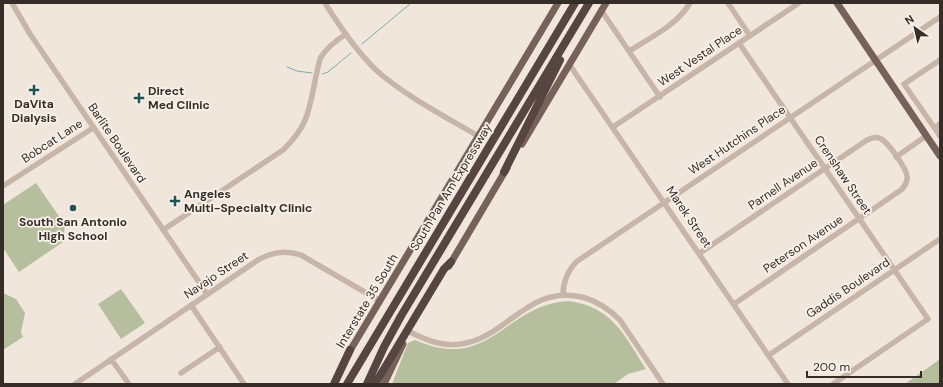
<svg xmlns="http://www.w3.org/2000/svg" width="943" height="387" viewBox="0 0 943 387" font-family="'DM Sans',sans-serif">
<rect width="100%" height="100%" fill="#f1e6dc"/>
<path fill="#b6bf9d" d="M36 183 65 225 63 242 19 272 3 248V205Z
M121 289 145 323 121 339 98 304Z
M3 291 5 294 16 299 25 313 21 332 23 337 3 350Z
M568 301C612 306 624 335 646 369L628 374 614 384H392L408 343 415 340C490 373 504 305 568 301Z
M940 359V384H905Z"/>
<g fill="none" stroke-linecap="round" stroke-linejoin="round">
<path stroke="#7dacab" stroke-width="1" d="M362 44 411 3
M287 67 297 71 312 73
M322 74 328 72 351 53"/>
<path stroke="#c8b5a9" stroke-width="5.5" d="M12 3 30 34 207 294
M325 3C340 27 357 52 377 71 407 97 444 116 478 136
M728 3 750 36
M601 10 660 97
M739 43 928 319 833 384
M629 51C650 38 677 25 690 3
M940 60 904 84 940 136
M569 64 788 384
M613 127 799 3
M935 128 940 124
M896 157 926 136
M3 186 93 128
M163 230 283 150C307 127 309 112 315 81 317 73 318 64 321 57 327 47 337 40 346 34
M700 253 867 140C871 138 875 137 879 138 887 140 906 168 907 176 908 182 905 186 901 190L734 304
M563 295C563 282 567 272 576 262L940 17
M191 305 244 384
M410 332C428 341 445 348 466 343 509 334 529 285 582 297 597 301 609 309 620 320L663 384
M769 355 940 239
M111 359 129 384
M181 373 220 347
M75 384 258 260C273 252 285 250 301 255L380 301"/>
<path stroke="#77625a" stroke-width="7" d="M837 3 940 156
M522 144 606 3
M449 266 507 168
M348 354 558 3
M384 384 403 344"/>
<path stroke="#564540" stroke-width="8" d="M504 172 560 60
M334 384 350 350
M347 384 575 3
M367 384 384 347 401 316 589 3
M375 384 444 269 451 262"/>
</g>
<g fill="#205554" stroke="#f9f0e9" stroke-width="1.5">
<path d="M32 84h4v4h4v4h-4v4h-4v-4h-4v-4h4z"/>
<path d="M137 92h4v4h4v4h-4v4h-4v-4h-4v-4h4z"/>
<path d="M173 195h4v4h4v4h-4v4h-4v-4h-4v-4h4z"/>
<circle cx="73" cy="208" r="4"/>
</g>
<g text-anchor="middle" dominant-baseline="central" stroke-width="3.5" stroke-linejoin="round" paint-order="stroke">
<g font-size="12" fill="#362c28" stroke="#f9f0e9">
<text transform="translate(700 56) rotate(-34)">West Vestal Place</text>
<text transform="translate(737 140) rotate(-34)">West Hutchins Place</text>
<text transform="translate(52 141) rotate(-33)">Bobcat Lane</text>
<text transform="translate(117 143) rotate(56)">Barlite Boulevard</text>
<text transform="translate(843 175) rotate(56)">Crenshaw Street</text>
<text transform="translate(783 184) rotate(-34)">Parnell Avenue</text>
<text transform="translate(451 187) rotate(-59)">South Pan Am Expressway</text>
<text transform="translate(689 217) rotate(56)">Marek Street</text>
<text transform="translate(803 244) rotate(-34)">Peterson Avenue</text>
<text transform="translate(216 275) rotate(-34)">Navajo Street</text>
<text transform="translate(848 288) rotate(-34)">Gaddis Boulevard</text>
<text transform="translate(367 301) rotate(-59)">Interstate 35 South</text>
</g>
<g font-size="12" font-weight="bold" fill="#362c28" stroke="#f9f0e9" text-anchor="start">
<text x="148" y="91">Direct<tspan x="148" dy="14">Med Clinic</tspan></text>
<text x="34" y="104" text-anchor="middle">DaVita<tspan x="34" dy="14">Dialysis</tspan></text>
<text x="184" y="194">Angeles<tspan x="184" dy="14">Multi-Specialty Clinic</tspan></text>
<text x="73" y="222" text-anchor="middle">South San Antonio<tspan x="73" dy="14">High School</tspan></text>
</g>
</g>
<rect width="943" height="387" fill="none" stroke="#362c28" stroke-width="8"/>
<g transform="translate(915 28) rotate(326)" stroke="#f9f0e9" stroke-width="3" paint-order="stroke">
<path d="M0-3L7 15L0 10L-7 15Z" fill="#362c28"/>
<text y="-6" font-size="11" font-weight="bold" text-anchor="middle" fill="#362c28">N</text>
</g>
<path d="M807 371v6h114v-6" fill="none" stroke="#362c28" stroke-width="2"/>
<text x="813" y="371" font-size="12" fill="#362c28" stroke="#f9f0e9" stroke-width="3" paint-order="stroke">200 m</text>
</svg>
